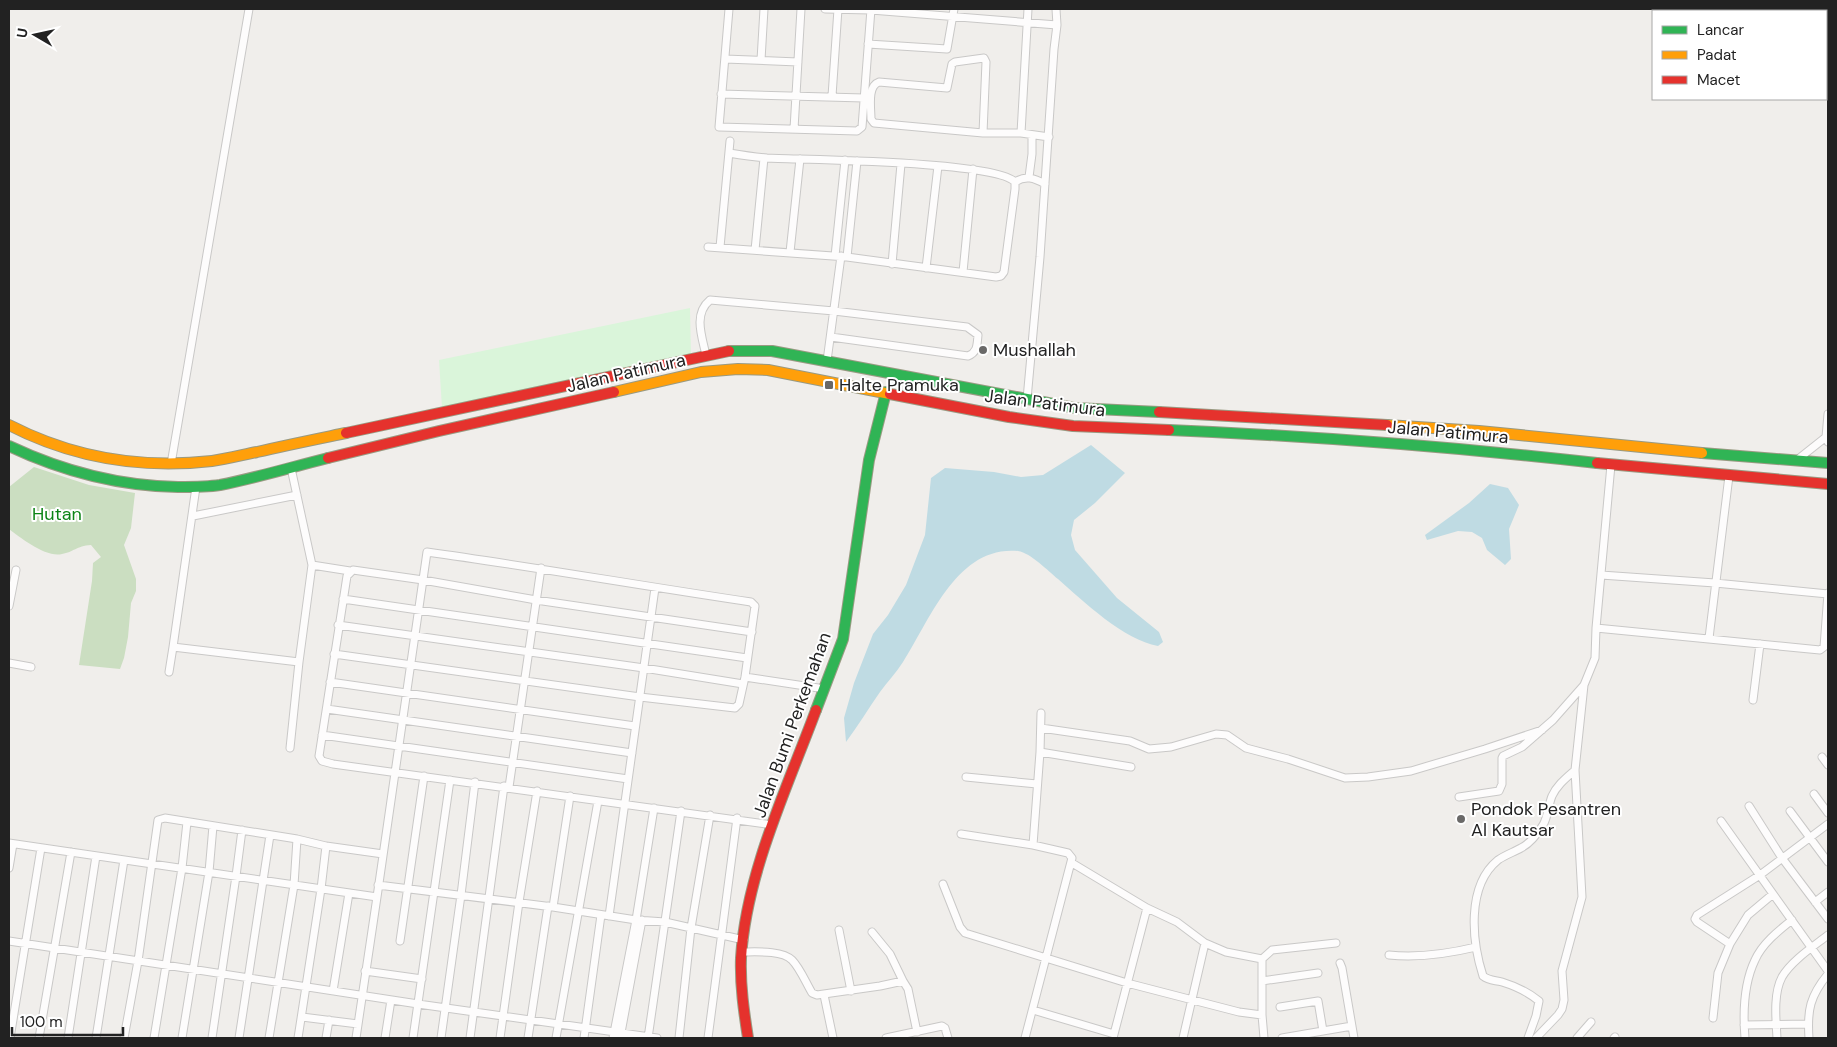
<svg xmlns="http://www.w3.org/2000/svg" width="1837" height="1047" viewBox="0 0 1837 1047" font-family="'DM Sans',sans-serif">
<rect width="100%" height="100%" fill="#f0eeeb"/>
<path fill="#cbdec1" d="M34 467 89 485 135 493 131 528 124 545 136 579V591L131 603 128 637 124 658 120 669 79 665 92 581 93 563 101 557 91 545C76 546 74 552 62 554 46 558 21 538 9 529V487Z"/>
<path fill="#daf5da" d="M690 308 691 356 442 408 439 360Z"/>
<path fill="#bfdbe3" d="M1091 445 1125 473 1095 503 1074 520 1071 535 1075 550 1117 598 1159 632 1163 642 1158 646C1124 640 1084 602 1058 579 1048 571 1031 553 1018 551 957 545 930 620 903 662 896 673 887 682 880 692 868 709 858 726 846 742L844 718 854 683 873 634 888 615 906 585 925 535 931 478 945 468 994 472 1021 477 1043 475Z
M1490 484 1508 488 1519 505 1509 529 1511 559 1505 565 1487 550 1482 538 1472 532 1458 531 1427 540 1425 535 1469 503Z"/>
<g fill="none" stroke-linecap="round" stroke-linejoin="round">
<g stroke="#c9c8c7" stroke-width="9">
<path id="street" d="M729 9 719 127 857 131 862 127 871 9
M825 9 871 10 1057 25
M868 44 947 49 954 9
M725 59 798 62
M761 60 764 9
M721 94 864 98
M832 96 838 9
M794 129 801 9
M983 133 986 62 984 58 955 62 952 64 947 88 879 82C867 86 871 108 871 119L874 123 983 133H1021L1049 137
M1021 133 1028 9
M1029 177 1032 154V135
M1015 182C1026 175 1034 178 1045 184
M708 247 847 257 996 277 1001 276 1004 272 1015 189V182C995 161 805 160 767 158 754 157 741 155 729 153
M720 247 730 141
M755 250 764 158
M790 252 800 159
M835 256 845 160
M847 257 857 161
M892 264 901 164
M926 268 938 166
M963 272 973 169
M706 355C702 337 693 314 710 300L834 311 967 327 978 335C977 344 978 352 968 356L831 337
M827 361 841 256
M1027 399 1040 257 1054 49 1057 25 1056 9
M1828 414 1826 437 1828 442
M1797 460 1826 437
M171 464 249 9
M196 487 173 647 299 662 312 565 291 468
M193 516 297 495
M312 565 350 571
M1601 575 1715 583 1828 594
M343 599 747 658
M9 606 16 570
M338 625 644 668 743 684
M1596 628 1820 650 1824 647 1828 593
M752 632 536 600 423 580 353 570 347 576 319 756 322 761 333 764 773 825
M1709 638 1729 476
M334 654 640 697 735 708 739 704 745 677 755 606 751 602C643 586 535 567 427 552 410 667 393 782 377 897L356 1038
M9 663 31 667
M169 672 173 647
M745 677 825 689
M330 682 635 726
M1753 700 1760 644
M327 709 632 753
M1041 728 1130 741 1149 749 1171 747 1216 734 1227 735 1246 748 1288 759 1345 778 1368 777 1411 771 1485 749 1542 730
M322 735 628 779
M290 748 299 662
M1040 752 1131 767
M1822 757 1828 765
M966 777 1037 784
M509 787 541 568
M1814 794 1828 813
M1459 797 1499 791 1502 784V758L1503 756 1522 747 1553 720 1584 685 1595 658 1596 628 1611 465
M1749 806 1782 858 1828 919
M1790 811 1828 862
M1721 821 1828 971
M961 834 1033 845
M9 843 377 897
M1072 863 1147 908 1177 922 1205 943 1226 952 1262 959V1015L1264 1038
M9 868 13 844
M943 884 960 927 965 933 1127 983 1239 1012 1262 1015
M378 885 553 907 636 920 665 922 744 940
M1815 902 1828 892
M553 907 570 796
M609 916 655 588
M839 930 851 991
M9 941 418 1004 657 1038
M400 941 424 776
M1730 944 1697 922 1695 919 1697 915 1760 875 1828 824
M742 952C755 952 782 950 792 960 800 968 806 983 812 993L817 995 880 986 903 981 890 954 872 932
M1389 955C1419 958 1447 954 1476 947
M1262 959 1272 950 1336 943
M1340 963 1342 968 1354 1038
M365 971 422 979
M903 981 908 989 917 1032
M1262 981 1318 973
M333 991 349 893
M824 995 833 1038
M1280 1007 1318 1001 1323 1031
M1033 1010 1114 1034
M302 1017 358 1024
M1713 1018 1718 973 1730 944 1748 915 1773 894
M1744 1025 1808 1024
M10 1038 41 848
M39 1038 71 852
M68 1038 96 856
M96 1038 124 860
M124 1038 138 961 158 820 165 818 297 839 326 846
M154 1038 182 868 187 822
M182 1038 209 872 213 826
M212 1038 236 876 242 830
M239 1038 270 835
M269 1038 294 885 297 839
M298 1038 321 889 326 846 383 854
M326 1038 329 1020
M385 1038 391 1000
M413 1038 450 780
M441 1038 461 895 475 782
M470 1038 504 786
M500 1038 519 902 537 791
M528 1038 548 906
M556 1038 598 801
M584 1038 601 915
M613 1038 636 920 654 808
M620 1038 642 920
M648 1038 681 811
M679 1038 691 928 710 815
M708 1038 737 818
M886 1038 942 1026 945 1028 948 1038
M1025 1038 1072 858 1068 853 1033 845 1040 752 1041 713
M1113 1038 1147 908
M1183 1038 1205 943
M1282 1038 1352 1026
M1528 1038 1536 1016 1539 1001C1528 992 1515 986 1502 982 1495 980 1489 981 1483 976 1472 942 1466 886 1498 860 1505 855 1514 852 1521 848 1529 844 1538 833 1543 825 1548 817 1548 806 1552 796 1557 785 1566 778 1575 770
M1536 1038 1558 1015 1562 1009 1564 1000 1562 971 1582 897 1575 770 1584 685
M1577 1038 1591 1022
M1614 1038 1615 1037
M1745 1038C1743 1014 1744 983 1755 960 1762 944 1778 931 1792 920
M1777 1038C1776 1020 1773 994 1782 977 1791 961 1814 946 1828 935
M1809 1038C1807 1010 1810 996 1828 974"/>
</g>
<g stroke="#999a82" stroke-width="12">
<path id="fast" d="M729 351H772L1075 408 1159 412
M1169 430C1312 436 1455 447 1597 463
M9 446C62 471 119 486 178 487 192 487 207 487 220 485 256 478 292 467 328 458
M1702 453 1828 463
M816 710 843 639 869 460 886 392"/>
</g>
<g stroke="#999a82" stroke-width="12">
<path id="slow" d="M614 392 701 372 738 369 768 370 890 394
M9 425C73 458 141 469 212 461 227 459 242 455 257 452 287 445 317 439 346 433
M1387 425 1479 431 1702 453"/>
</g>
<g stroke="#999a82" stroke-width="12">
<path id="jam" d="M890 394 1009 417 1073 426 1169 430
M1159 412 1387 425
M346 433 729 351
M328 458 439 431 614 392
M1597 463 1828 484
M748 1038C744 1012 740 985 741 958 746 874 787 788 816 710"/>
</g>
<use href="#street" stroke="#fdfcfc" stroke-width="7"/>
<use href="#fast" stroke="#30b455" stroke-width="10"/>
<use href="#slow" stroke="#ff9f0a" stroke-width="10"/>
<use href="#jam" stroke="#e5322d" stroke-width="10"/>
</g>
<g fill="#6a6968" stroke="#fff" stroke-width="2">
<circle cx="983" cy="350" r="5"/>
<rect x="824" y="380" width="10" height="10" rx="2.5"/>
<circle cx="1461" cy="819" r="5"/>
</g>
<g text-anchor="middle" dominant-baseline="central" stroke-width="4" stroke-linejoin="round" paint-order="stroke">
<g font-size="18" fill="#222" stroke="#fff" text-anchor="start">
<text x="993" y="350">Mushallah</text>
<text x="839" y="385">Halte Pramuka</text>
<text x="1471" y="809">Pondok Pesantren<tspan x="1471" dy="21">Al Kautsar</tspan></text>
</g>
<g font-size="18" fill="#222" stroke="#fff">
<text transform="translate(626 373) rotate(-13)">Jalan Patimura</text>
<text transform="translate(1045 403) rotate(7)">Jalan Patimura</text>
<text transform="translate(1448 432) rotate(5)">Jalan Patimura</text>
<text transform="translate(792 725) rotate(-70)">Jalan Bumi Perkemahan</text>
</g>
<g font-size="18" fill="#0c8416" stroke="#fff">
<text x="57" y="514">Hutan</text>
</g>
</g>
<rect width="1837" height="1047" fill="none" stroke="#222222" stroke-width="20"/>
<rect x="1652" y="10" width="175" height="90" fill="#ffffff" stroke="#a7a7a7"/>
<rect x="1662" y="26" width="25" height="8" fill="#30b455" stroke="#a7a7a7"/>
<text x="1697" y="35" font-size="15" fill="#222222">Lancar</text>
<rect x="1662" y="51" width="25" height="8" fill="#ff9f0a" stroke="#a7a7a7"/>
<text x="1697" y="60" font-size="15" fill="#222222">Padat</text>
<rect x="1662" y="76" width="25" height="8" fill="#e5322d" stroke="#a7a7a7"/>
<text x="1697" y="85" font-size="15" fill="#222222">Macet</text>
<g transform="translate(35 35) rotate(279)" stroke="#ffffff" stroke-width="4" paint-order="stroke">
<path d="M0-4L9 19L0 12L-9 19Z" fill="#222222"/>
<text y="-8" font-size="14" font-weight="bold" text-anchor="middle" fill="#222222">U</text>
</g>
<path d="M12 1027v8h111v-8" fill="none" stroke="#222222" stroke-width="2.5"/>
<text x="20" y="1027" font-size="15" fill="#222222" stroke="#ffffff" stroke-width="4" paint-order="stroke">100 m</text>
</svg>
